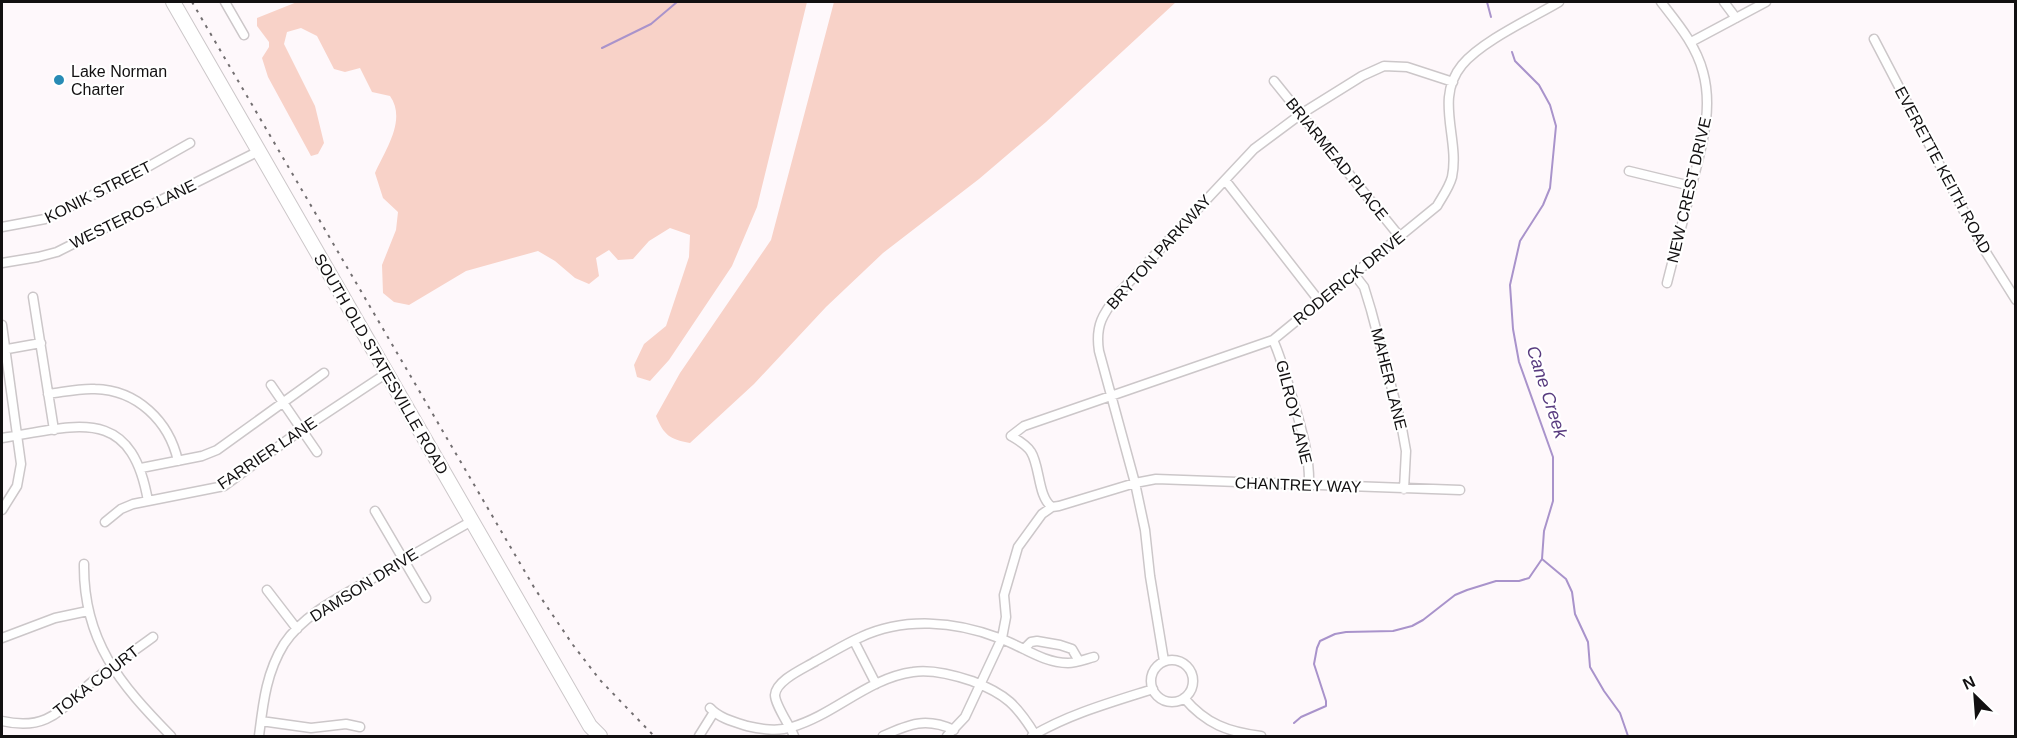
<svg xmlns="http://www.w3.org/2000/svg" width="2017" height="738" viewBox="0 0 2017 738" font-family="Arial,sans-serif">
<rect width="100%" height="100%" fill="#fef8fb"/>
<path fill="#f8d2c8" d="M297 2H807L757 207 732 266 669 360 650 381 637 377 634 365 644 344 666 326 689 257 690 235 670 228 649 241 633 259 618 260 609 250 596 258 599 276 589 284 575 278 555 261 538 251 466 271 409 305 394 302 383 293 382 265 396 230 398 212 383 198 375 173C385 150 407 120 390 96L372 92 360 68 345 72 334 69 317 36 301 28 287 32 284 44 315 106 324 143 318 154 311 156 268 77 262 58 269 47V42L257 26V18Z
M834 2H1176L1046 122 979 179 883 253 826 307 754 384 690 443C669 439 664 435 656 416L680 373 771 240Z"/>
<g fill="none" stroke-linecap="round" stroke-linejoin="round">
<path stroke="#a993cb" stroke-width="2" d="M1487 2 1491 17
M602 48 651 24 677 2
M1542 559 1566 579 1572 592 1575 614 1588 642 1590 667 1604 691 1620 713 1628 736
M1294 723 1301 717 1326 706V701L1314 664 1317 648 1320 641 1335 634 1346 632 1393 631 1412 626 1423 620 1455 595 1467 590 1496 581H1519L1529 578 1542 559 1544 531 1553 501V457L1519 362 1513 329 1510 285 1520 241 1543 205 1550 188 1556 126 1550 105 1539 85 1515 61 1512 52"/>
<g stroke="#ccc7c9" stroke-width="11">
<path id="minor" d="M225 2 244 35
M1661 2C1678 24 1696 45 1703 72 1714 112 1700 151 1691 189 1683 221 1675 252 1667 283
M1724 2 1736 18
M1874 39 1982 246 2016 300
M1691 42 1766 2
M1274 81 1400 237
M1629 171 1691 186
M1225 180 1320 302
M2 227 45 219 144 169 190 143
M2 263 38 257 57 252 259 151
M1354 274 1364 287 1371 310 1401 423 1406 451 1404 489
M33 297 54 430
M2 325 21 464 17 486 2 510
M1273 340C1282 360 1287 381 1294 403 1302 431 1310 457 1309 486
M2 350 41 343
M271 385 317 452
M48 394C64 392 80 388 95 389 137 390 169 421 178 461
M2 438C77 426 131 404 148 501
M141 468 202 456 217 450 324 373
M1460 490 1156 479 1135 483 1059 506 1052 507C1038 498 1040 466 1031 452 1027 445 1018 440 1011 436L1024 426 1273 340 1437 206C1442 197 1449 188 1452 177 1460 138 1434 99 1462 65 1482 41 1532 18 1559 2
M375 511 426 598
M105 522 121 509 133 504 224 486 301 430 387 373
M84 564C83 641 120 684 171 736
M267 590 297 629
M2 638 55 618 88 611
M854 641 876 684
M1024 649 1031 642 1037 641 1060 645 1072 649 1079 661
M1151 681a21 21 0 1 1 42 0a21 21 0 1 1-42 0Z
M1164 661 1150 576 1145 530 1135 483 1099 351C1095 325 1103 314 1118 294L1254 149 1301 114 1362 76 1384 66 1407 67 1453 82
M1184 698C1206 724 1228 732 1261 736
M710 708C719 718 734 722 747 726 761 729 777 732 792 727 834 715 868 678 913 672 932 669 954 675 972 681 1006 694 1017 705 1036 736
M2 721C50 732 62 707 93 681 112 665 133 652 153 637
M261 721 311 728 346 724 360 727
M259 736C263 704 266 673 284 644 306 611 347 594 380 574 411 556 441 538 472 521
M699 736 714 712
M794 736C790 726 775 705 775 695 776 680 805 668 816 661 831 653 845 644 861 637 904 617 955 621 999 638 1022 646 1043 663 1068 663 1076 663 1086 659 1094 657
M883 736C909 724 926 717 954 730
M947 736 965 717 1002 638 1006 617 1004 595 1018 547 1042 514 1052 507
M1032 736C1069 714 1112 702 1153 689"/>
</g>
<g stroke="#ccc7c9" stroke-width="16">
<path id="primary" d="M173 2 590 726 600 736"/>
</g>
<use href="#minor" stroke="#fff" stroke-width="8"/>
<use href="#primary" stroke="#fff" stroke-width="14"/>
<path stroke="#736f71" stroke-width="2" stroke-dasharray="3 6" stroke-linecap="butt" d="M192 2 535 589 573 645 600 680 654 736"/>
</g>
<circle fill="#288bb5" stroke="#fff" stroke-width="2" cx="59" cy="80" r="6"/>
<g text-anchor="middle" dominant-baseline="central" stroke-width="4.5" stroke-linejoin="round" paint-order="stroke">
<g font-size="16" fill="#121011" stroke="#fff" text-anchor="start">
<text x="71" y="71">Lake Norman<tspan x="71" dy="18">Charter</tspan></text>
</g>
<g font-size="16" fill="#121011" stroke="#fff">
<text transform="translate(1337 159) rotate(51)">BRIARMEAD PLACE</text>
<text transform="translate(1943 170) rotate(62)">EVERETTE KEITH ROAD</text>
<text transform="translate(1689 190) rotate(-77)">NEW CREST DRIVE</text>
<text transform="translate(98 192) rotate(-27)">KONIK STREET</text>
<text transform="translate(133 214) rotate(-26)">WESTEROS LANE</text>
<text transform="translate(1159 252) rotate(-48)">BRYTON PARKWAY</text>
<text transform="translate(1349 278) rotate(-39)">RODERICK DRIVE</text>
<text transform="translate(381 364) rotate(60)">SOUTH OLD STATESVILLE ROAD</text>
<text transform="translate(1389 379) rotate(76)">MAHER LANE</text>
<text transform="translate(1294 412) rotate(76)">GILROY LANE</text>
<text transform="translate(267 453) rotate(-34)">FARRIER LANE</text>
<text transform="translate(1298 485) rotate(2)">CHANTREY WAY</text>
<text transform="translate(364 585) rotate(-32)">DAMSON DRIVE</text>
<text transform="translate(96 681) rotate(-38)">TOKA COURT</text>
</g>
<g font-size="18" font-style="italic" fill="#583b7f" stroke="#fff">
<text transform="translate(1547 392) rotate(72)">Cane Creek</text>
</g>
</g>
<rect width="2017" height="738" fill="none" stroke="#121011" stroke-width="6"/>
<g transform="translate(1975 696) rotate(335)" stroke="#ffffff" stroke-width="4.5" paint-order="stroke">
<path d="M0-4.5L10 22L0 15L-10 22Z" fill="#121011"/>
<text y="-9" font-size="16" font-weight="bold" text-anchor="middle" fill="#121011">N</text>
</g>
</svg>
